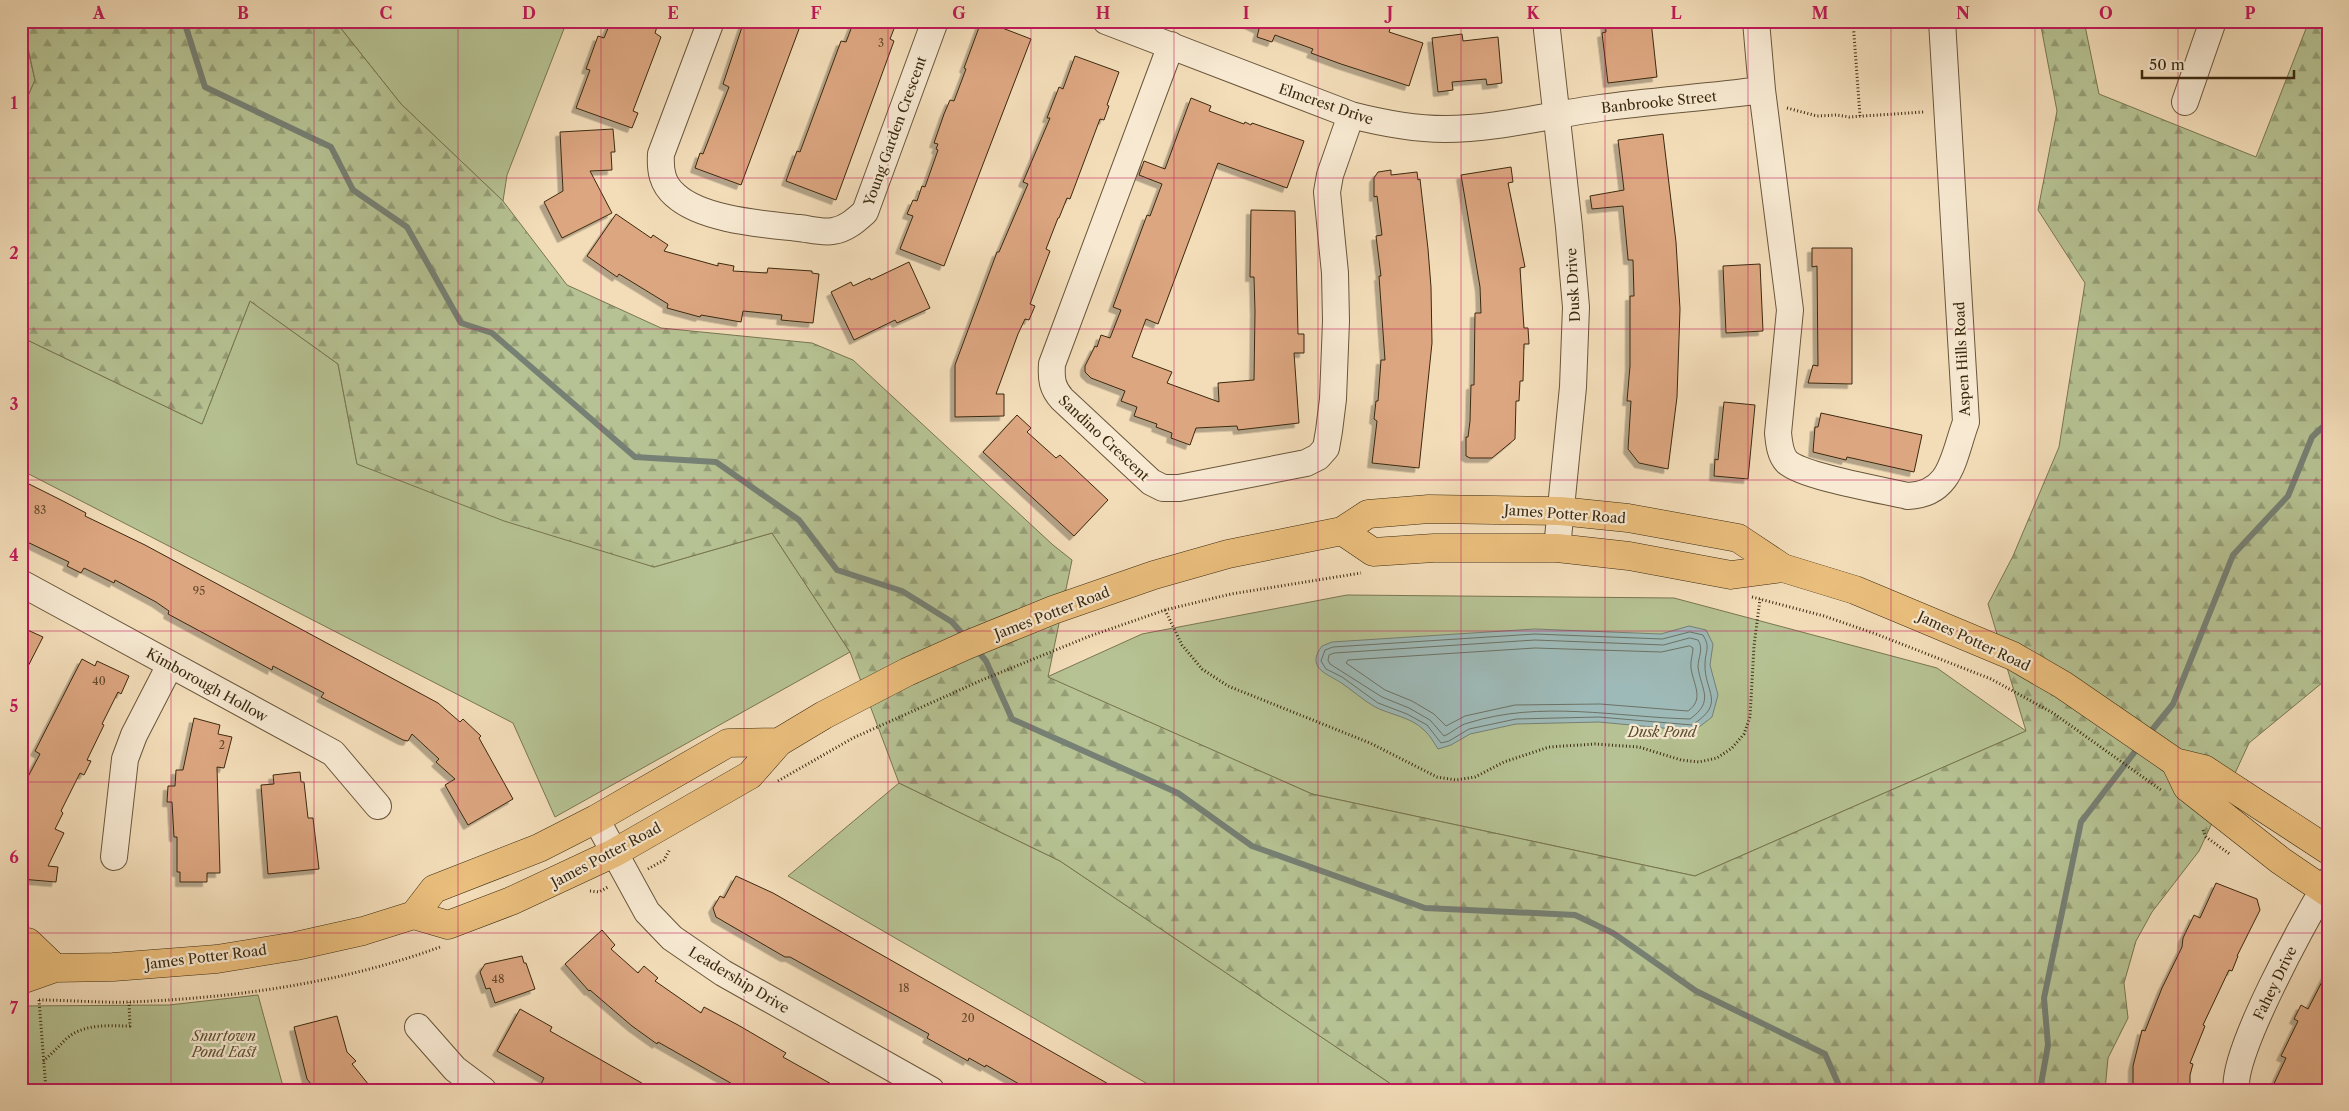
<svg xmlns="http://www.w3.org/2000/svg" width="2349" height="1111" viewBox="0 0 2349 1111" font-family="'Libre Caslon Text',serif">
<defs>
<pattern id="forest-firs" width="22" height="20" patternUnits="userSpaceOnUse" patternTransform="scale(1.25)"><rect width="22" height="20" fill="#b6c293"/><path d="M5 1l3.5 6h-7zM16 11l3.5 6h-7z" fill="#959e76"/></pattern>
<filter id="shadow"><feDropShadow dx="-4.5" dy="4.5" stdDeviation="0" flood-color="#0004"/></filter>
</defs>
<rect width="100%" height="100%" fill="#f3ddb9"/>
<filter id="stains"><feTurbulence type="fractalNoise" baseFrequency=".004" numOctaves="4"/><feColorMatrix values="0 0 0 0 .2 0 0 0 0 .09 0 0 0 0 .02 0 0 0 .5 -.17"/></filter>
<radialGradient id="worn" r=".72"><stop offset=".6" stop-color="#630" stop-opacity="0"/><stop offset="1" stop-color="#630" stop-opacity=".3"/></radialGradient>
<path fill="#b6c293" stroke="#787651" d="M21 21 35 80 21 112Z
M335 21H567L507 175 503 201 401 104Z
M250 301 338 364 357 464 654 567 772 533 850 652 555 817 513 723 21 470V337L202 424Z
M1347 595 1674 598 1937 668 2026 731 1695 876 1312 794 1047 677 1142 634Z
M899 783 1060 861 1400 1090H1158L788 876Z
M258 995 284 1090H21V1006L169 1005Z"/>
<path fill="url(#forest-firs)" stroke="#787651" d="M22 21H335L401 104 503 201 567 285 661 328 812 343 853 360 1053 545 1072 560 1048 677 1312 794 1695 876 2026 731 1988 604 2013 556 2059 447 2085 283 2038 210 2057 111 2040 21H2084L2099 94 2256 157 2309 21H2328V678L2249 743 2199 851 2152 912 2136 941 2124 983 2128 1018 2108 1058 2105 1090H1400L1060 861 899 783 850 652 772 533 654 567 504 521 357 464 338 364 250 301 202 424 21 337V112L35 80Z"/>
<path fill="#9ebab8" stroke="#768074" d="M1689 626 1706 630 1713 644 1710 665 1718 695 1712 717 1694 731 1599 722 1516 724 1470 734 1451 745 1438 749C1434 743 1430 735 1424 730 1411 717 1391 715 1375 707 1363 700 1352 690 1340 682 1325 673 1306 667 1322 646L1332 642 1535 629 1661 634Z"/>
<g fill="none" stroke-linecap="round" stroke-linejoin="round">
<path stroke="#6c7264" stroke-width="1" d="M1690 632 1703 635C1711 648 1705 651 1705 664 1704 692 1727 703 1692 725L1599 717 1516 719 1469 729 1449 741 1441 743 1427 725 1407 714 1378 703 1342 677 1326 669 1321 661 1325 650 1333 647 1535 634 1662 639Z
M1690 638 1698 640C1704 649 1698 657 1698 667 1701 690 1715 701 1690 719 1616 717 1540 700 1468 723 1459 725 1452 733 1444 736L1430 720 1409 708 1382 697 1330 664 1328 660 1329 655 1334 653 1535 640 1663 645Z
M1690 646 1693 648C1693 654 1690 661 1691 668 1693 684 1705 699 1688 711L1600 704 1515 705 1465 716 1446 726 1434 714 1412 701 1385 690 1346 663 1348 660 1535 648 1661 652Z"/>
<path stroke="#768074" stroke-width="6" d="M127 21H131
M184 21 205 87 331 147 353 190 407 227 461 323 492 333 635 457 716 462 799 520 837 570 902 591 952 622 966 638
M976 649 986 661 1012 719 1178 793 1252 846 1425 908 1575 915 1613 933 1696 991 1825 1054 1841 1090
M2148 735 2173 704 2233 555 2288 496 2312 437 2328 422
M2040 1090 2048 1045 2044 998 2081 822 2140 745"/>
</g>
<path fill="#dca680" stroke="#3b290f" filter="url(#shadow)" d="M611 21H659L655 33 661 37 633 111 638 113 632 128 576 108 590 70 586 69 598 36 604 38Z
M744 21H802L741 185 695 168 700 153 703 154 729 87 723 84Z
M854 21H897L890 39 894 41 836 200 786 181 797 151 800 152 841 41 846 42Z
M984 21 1031 39 944 266 900 249 913 216 907 214 913 200 917 201 922 186 925 187 938 150 936 149 938 144 934 143 944 114 950 100 954 101 966 69 964 68 981 22Z
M1243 21H1370L1390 29 1389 32 1423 43 1409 86 1341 64 1311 53 1313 49 1275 35 1272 42 1257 37 1259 29Z
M1605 21H1651L1657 77 1608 83 1602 33 1606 32Z
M1462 34 1463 41 1498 37 1502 83 1487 85 1486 79 1452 82 1453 90 1438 92 1432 38Z
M1075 56 1119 72 1107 105 1109 106 1104 120 1100 119 1070 199 1067 198 1059 218H1058L1046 249 1050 251 1030 304 1035 306 1029 320 1025 319 1018 334 996 394H1004V416L955 417V365L997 252H999L1028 184 1023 182 1050 118H1047L1059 87 1063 89Z
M1191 98 1211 106 1209 111 1244 124 1245 122 1251 125 1252 123 1304 141 1287 188 1218 163 1158 324 1146 319 1132 357 1172 372 1167 383 1219 402 1218 383 1254 380 1255 311 1254 277H1250L1251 210 1295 211 1298 334H1304V353H1294L1299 423 1238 430 1237 426 1196 428 1190 445 1171 438 1172 433 1156 427 1157 424 1134 416 1137 407 1121 401 1125 391 1091 378 1085 372V366L1095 346 1097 347 1101 335 1110 338 1121 310 1113 307 1147 215 1150 216 1162 184 1139 175 1144 161 1165 169Z
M613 129 615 152H611L612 170 590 171 612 213 562 238 544 202 563 191 560 132Z
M1663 134 1676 242 1680 309 1677 397 1668 469 1639 463 1628 449 1631 401H1627L1630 366V296H1634L1633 260H1628V258L1623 206 1592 209 1590 196 1624 190 1618 140Z
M1511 167 1513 182 1508 183 1525 267 1520 268 1524 328H1528L1529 344H1524L1523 381H1520L1519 401H1516L1515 439 1492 458H1470L1466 456V437H1468L1470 421 1471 385H1474L1475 313H1481L1480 287 1461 175Z
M1391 170V175L1417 172 1418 180 1420 179 1428 249 1431 287 1432 343 1419 468 1372 463 1377 421 1374 419 1376 401H1378L1381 360H1385L1379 276H1381L1376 236 1382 235 1377 196 1374 197V178L1378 172Z
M616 214 651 238 653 235 668 245 664 251 718 266V263L734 266 733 271 767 273 768 268 812 271V273L819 274 813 323 781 320 782 315 743 311 741 322 701 315 700 317 667 308 668 304 619 274 617 277 587 256Z
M1812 248H1852V384L1808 383 1813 365 1818 366 1817 266 1812 267Z
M909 262 930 308 897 323 895 320 854 340 831 292 851 282 853 286 870 278 871 280Z
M1760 264 1763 331 1726 333 1723 266Z
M1724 402 1755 405 1748 479 1714 476 1715 459 1718 460Z
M1821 413 1922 435 1914 472 1847 457 1846 460 1813 452 1815 427H1818Z
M1017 415 1031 428 1027 432 1056 458 1060 455 1108 500 1074 536 983 452Z
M21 480 63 501 86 513 85 516 145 545 438 703 460 722 463 719 481 736 479 738 513 799 468 825 445 785 455 779 436 762 439 759 412 734 408 741 403 740 321 697 324 693 273 666 272 670 168 614 169 611 156 602 115 580 114 583 84 568 81 573 67 566 69 562 21 539Z
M21 627 43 637 21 680Z
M82 659 95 666 97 661 129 676 121 694 118 692 102 724 104 725 87 760 91 761 84 775 80 773 61 811 63 813 55 829 64 833 48 866 58 867 56 882 21 879V805L28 792 22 788 40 754 35 751Z
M194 718 220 725 218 734 232 737 224 768 217 767 220 873H207V882H180V872H177V837H174L172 802H167L168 786H175L176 770H183Z
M300 772 301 782H304L308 818H313L319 869 268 874 261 785 274 784 273 775Z
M736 876 773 893 1119 1090H1016L1019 1084 986 1065 985 1067 969 1058 968 1061 927 1038 929 1034 790 957H785L716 917 713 908 720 896 724 898Z
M2216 883 2257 899 2260 910 2237 956H2238L2232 971 2229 970 2203 1025 2205 1026 2190 1063 2193 1064 2190 1075V1090H2133V1066L2142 1030 2145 1031 2162 988 2182 947 2183 938 2194 915 2200 918Z
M602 930 615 945 611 949 638 973 644 966 658 978 655 981 701 1013 704 1007 738 1025 786 1053 783 1057 842 1090H743L658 1042 657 1044 632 1026 590 990 589 991 565 964Z
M522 956 524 963H526L535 989 495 1003 490 988 486 989 480 972 485 964Z
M2328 970V1081L2323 1090H2271L2286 1058 2281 1056 2298 1021 2294 1019 2301 1005 2308 1009Z
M520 1009 552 1027 550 1031 654 1090H538L544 1078 497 1051Z
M337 1016 347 1052 356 1061 352 1064 373 1090H316L307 1079 294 1027Z"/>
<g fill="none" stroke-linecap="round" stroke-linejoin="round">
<g stroke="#69563a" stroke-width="28">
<path id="minor" d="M711 21 661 154C660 170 662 184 675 195 702 220 763 224 799 228 809 229 822 233 833 231 846 229 855 221 865 212L935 21
M1106 21 1351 115C1382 123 1412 129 1445 129 1497 129 1548 115 1600 108 1654 101 1708 97 1762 90
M1546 21 1569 227 1576 307 1573 387 1557 548
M1756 21 1762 90 1790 310 1778 433C1779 443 1780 455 1787 462 1804 477 1882 490 1908 496 1952 494 1953 457 1966 422L1942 21
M1171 45 1052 364C1051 379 1052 388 1062 399L1151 482 1163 488H1179L1306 463 1318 457 1326 448 1329 431 1333 399 1336 321 1335 273 1327 192 1330 175 1351 115
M2185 102 2213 21
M21 583 333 753 378 806
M596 819 647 912 672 938 723 973 931 1090
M114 857 125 759 134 735 170 665
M418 1027 455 1069 483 1090
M2237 1090C2228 1058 2308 915 2328 881"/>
</g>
<g stroke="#3b290f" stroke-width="29">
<path id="major" d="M1342 531 1373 552 1434 548H1557L1629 556 1731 575 1783 568
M2175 762 2187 787 2281 861 2328 893
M414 915 434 889 539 848 596 819 728 743 779 742
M21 941 28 942 55 968
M21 980 55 968 113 967 217 959 296 946 363 931 414 915 448 925 511 901 614 853 750 775 779 742 824 715 907 672 967 645 1053 610 1154 575 1228 554 1342 531 1368 514 1429 509 1560 511 1628 518 1738 538 1783 568 1855 590 2013 656 2063 685 2175 762 2204 769 2328 850"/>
</g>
<path stroke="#3b290f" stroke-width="3" stroke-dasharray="1 2.5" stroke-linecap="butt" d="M1853 21 1860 116
M1787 108 1817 116 1837 115 1849 117 1924 112
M1752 597 1824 616 1876 634 1991 679 2053 713 2161 790
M1165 610 1182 645 1202 669 1228 686 1370 743 1437 777 1456 780 1475 777 1504 762 1549 747 1595 744 1639 747 1681 760 1699 762 1717 758 1732 748 1744 734 1750 717 1754 646 1760 599
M778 781 853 738 982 680 1090 636 1165 610 1231 594 1361 573
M2203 830 2206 837 2231 855
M648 869 664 860 670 849
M590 891 599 892 608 887
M39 1000C69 1000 100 1003 130 1002 234 998 342 983 440 947
M39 1000 46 1090
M43 1061C52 1054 58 1047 66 1039 84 1023 108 1026 130 1026L129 1002"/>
<use href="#minor" stroke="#f7e9d2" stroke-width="26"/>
<use href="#major" stroke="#eabe7c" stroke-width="28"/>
</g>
<path fill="none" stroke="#c2185b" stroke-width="1" stroke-opacity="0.55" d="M171 21V1090M314 21V1090M458 21V1090M601 21V1090M744 21V1090M888 21V1090M1031 21V1090M1174 21V1090M1318 21V1090M1461 21V1090M1605 21V1090M1748 21V1090M1891 21V1090M2035 21V1090M2178 21V1090M21 178H2328M21 329H2328M21 480H2328M21 631H2328M21 782H2328M21 933H2328"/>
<g text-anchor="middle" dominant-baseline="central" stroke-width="4.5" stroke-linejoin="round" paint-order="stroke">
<g font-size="11" fill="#63482b">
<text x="881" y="43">3</text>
<text x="40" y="510">83</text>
<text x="199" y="591">95</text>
<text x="99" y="681">40</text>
<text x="222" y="745">2</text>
<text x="498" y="979">48</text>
<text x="904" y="988">18</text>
<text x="968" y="1018">20</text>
</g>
<g font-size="14" fill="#3b290f" stroke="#f7e9d2">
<text transform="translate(1659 102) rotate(-6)">Banbrooke Street</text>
<text transform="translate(1326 104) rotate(19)">Elmcrest Drive</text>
<text transform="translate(895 131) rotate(-70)">Young Garden Crescent</text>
<text transform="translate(1573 285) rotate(-93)">Dusk Drive</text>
<text transform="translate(1962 359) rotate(-93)">Aspen Hills Road</text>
<text transform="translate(1104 438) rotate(43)">Sandino Crescent</text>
<text transform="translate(1565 514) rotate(4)">James Potter Road</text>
<text transform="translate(1052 613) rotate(-21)">James Potter Road</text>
<text transform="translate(1974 641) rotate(25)">James Potter Road</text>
<text transform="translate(207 685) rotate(29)">Kimborough Hollow</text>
<text transform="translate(606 855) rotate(-28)">James Potter Road</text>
<text transform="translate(206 957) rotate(-7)">James Potter Road</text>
<text transform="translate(739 980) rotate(31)">Leadership Drive</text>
<text transform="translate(2275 983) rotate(-64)">Fahey Drive</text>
</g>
<g font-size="14" font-style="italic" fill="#5a4f30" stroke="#f7e9d2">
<text x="1662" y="732">Dusk Pond</text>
<text x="224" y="1036">Snurtown<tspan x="224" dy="16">Pond East</tspan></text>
</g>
</g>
<rect width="2349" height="1111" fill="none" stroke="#f3ddb9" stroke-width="55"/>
<path d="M2142 70v8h152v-8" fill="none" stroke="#3b290f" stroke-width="2.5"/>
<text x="2149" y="70" font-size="15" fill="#3b290f" stroke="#f7e9d2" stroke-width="4" paint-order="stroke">50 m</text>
<rect x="28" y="28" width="2294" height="1056" fill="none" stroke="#c2185b" stroke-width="2"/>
<g font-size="16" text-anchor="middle" font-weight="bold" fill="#c2185b">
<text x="99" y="19">A</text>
<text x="243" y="19">B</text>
<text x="386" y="19">C</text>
<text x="529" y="19">D</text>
<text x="673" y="19">E</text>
<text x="816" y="19">F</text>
<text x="959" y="19">G</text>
<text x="1103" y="19">H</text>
<text x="1246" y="19">I</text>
<text x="1390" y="19">J</text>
<text x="1533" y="19">K</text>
<text x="1676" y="19">L</text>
<text x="1820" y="19">M</text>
<text x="1963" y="19">N</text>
<text x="2106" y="19">O</text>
<text x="2250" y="19">P</text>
<text x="14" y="109">1</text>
<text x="14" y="259">2</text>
<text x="14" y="410">3</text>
<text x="14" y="561">4</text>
<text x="14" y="712">5</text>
<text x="14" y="863">6</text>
<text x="14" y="1014">7</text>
</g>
<rect width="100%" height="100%" filter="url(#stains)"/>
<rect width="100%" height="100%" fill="url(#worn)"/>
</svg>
